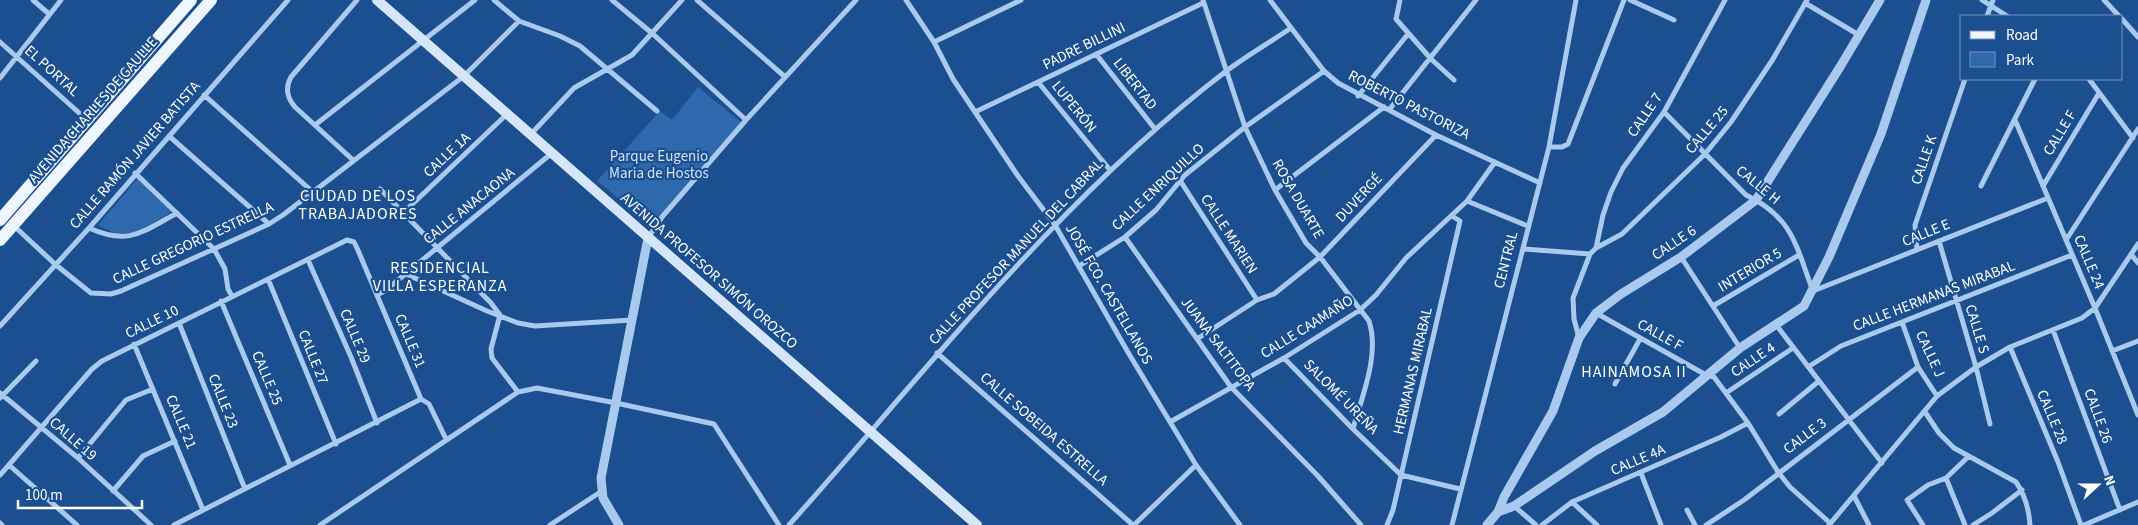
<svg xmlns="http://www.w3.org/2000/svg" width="2138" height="525" viewBox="0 0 2138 525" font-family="'Source Sans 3',sans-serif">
<rect width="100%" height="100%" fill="#1b4f8f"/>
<path fill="#2e69ad" d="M698 87 742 123 652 226 597 181 660 111 672 120Z
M140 176 175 209 140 232 116 234 98 225Z"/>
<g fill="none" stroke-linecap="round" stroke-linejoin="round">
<path stroke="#a9c9ee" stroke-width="5" d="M33 0 49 14
M494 0 519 21 560 36 580 46 657 111
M612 0 653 34 746 120
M697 0 784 76
M906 0 934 42 953 79 975 112 1018 176 1055 225 1129 354 1196 465 1240 525
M1203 0 1245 127 1275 190 1306 243 1320 257 1369 321C1380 355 1362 396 1353 429
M1270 0 1324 71 1338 83 1436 135 1540 183
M1400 0 1396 19 1431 59 1454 80
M1630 0 1674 20
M1982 0 2007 16
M2104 0 2119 16
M1805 3 1859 35
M1987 16 1993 0
M2122 19 2138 37
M0 42 87 120
M934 42 1021 0
M1096 54 1155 129
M0 78 61 0
M2089 79 2133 138
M1038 82 1110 170
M204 95 314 193
M1358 96 1408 34
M1389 110 1476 0
M975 112 1203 3
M1664 112 1746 195C1794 218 1796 247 1813 291L2048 198
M2015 120 2095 308 2138 415
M315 125 475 0
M531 134 574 88 632 55 682 0
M169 136 269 224
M1549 147H1562L1568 144 1624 0
M353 160 295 107C287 98 285 88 291 77L357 0
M135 173 214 249 225 269 228 289 232 296
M1181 182 1257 300
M1981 186 2035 79
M2043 186 2099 93
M380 189 491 303 500 315
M1275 190 1384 107
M1467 201 1528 226
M403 213 507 114
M13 225 56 265 91 293 111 294 121 291 269 224 283 215 464 76 519 21
M89 228C129 246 142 232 177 213
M1125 237 1231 387 1318 476 1361 525
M648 238 662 217 746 120 856 0
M2066 240 2138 129
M1939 241 1976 367 1990 424
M1596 248 1603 215 1611 192 1623 168 1664 112 1725 0
M1523 249 1590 254
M1917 250 1915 225 1965 79
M2131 254 2138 263
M1681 257 1740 348
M308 260 351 357 377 423
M1079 266 1125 237 1156 210 1185 175 1245 127 1324 71
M406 274 487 311 518 323 535 326 632 320
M268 279 336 444
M377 295 386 290 552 153
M221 301 290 465
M1713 306 1799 255
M1596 313 1706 375 1714 377 1748 423 1778 472 1790 487 1830 523
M500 315 491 349 492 358 518 392
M1902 322 1918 367 1937 396
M179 323 245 489
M0 326 89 228 288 0
M1777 326 1882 463
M2053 330 2120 510
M1579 338 1574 319 1573 298 1590 254 1596 248 1622 234 1705 154 1731 122 1773 59 1807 0
M1197 339 1257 300 1274 294 1320 257 1436 135
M134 344 203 510
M2010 347 2058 462 2081 525
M2112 351 2138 341
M937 353 1133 525
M1284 358 1353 429 1401 475 1460 489
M1808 367 1841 346 2072 255
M1615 384 1640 339
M0 393 78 458 151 525
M1726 393 1793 348
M0 398 36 361
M421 399 429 404 446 439
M1925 412 1939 433 1954 448 2016 482C2025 495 2029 509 2030 525
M1779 414 1819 381
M1170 422 1284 358 1360 310 1376 295 1406 258 1467 201 1495 162
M78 458 126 400 153 389
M9 465 77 525
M1641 473 1661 525
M0 475 92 369 102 361 347 240 354 242 357 248 421 399
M1946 478 1965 525
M113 491 143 456 175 441
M1854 496 1869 525
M1572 502 1597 525
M1514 506 1536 525
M1687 510 1695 525
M0 523 2 525
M174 525 421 399
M320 525 518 392 537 388 616 403 714 424 779 525
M550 525 602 491
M789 525C928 369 1058 200 1225 72 1246 56 1269 43 1291 28
M1134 525 1196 465
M1387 525 1393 510 1460 221 1452 216
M1452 525 1549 147 1576 0
M1542 525 1572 502 1721 437 1748 423
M1706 525 1744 500 1918 367
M1829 525 1937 396 1976 367 2010 347 2082 318 2095 308 2138 244
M1923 525 1907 500 1928 485 1946 478 1968 457
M1973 525 1992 513 2022 490
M2084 525 2138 502"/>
<path stroke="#a9c9ee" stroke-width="9" d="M1498 512 1504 497 1553 411 1579 338 1596 313 1621 294 1681 257 1756 200 1840 67 1880 0
M619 525 603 498 601 478 648 238
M1487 525 1498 512 1514 506 1595 451 1663 412 1740 348 1804 306 1829 257 1881 134 1926 0"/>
<path stroke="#d6e6fa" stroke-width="10" d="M377 0 977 525"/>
<path stroke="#f0f6ff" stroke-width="12" d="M0 220 191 0
M0 240 211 0"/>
</g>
<g text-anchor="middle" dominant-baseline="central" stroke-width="4.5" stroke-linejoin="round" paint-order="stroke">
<g font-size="15" fill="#fff" stroke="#1b4f8f">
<text transform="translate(1084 46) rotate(-26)">PADRE BILLINI</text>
<text transform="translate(52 71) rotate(42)">EL PORTAL</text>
<text transform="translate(1135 84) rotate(52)">LIBERTAD</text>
<text transform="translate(1409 105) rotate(27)">ROBERTO PASTORIZA</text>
<text transform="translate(1074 107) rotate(51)">LUPERÓN</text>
<text transform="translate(93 110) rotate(-49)">AVENIDA CHARLES DE GAULLE</text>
<text transform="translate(1645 115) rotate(-56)">CALLE 7</text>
<text transform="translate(1707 130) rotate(-50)">CALLE 25</text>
<text transform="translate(2060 133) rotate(-59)">CALLE F</text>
<text transform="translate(135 155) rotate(-49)">CALLE RAMÓN JAVIER BATISTA</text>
<text transform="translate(447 155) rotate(-43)">CALLE 1A</text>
<text transform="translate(1924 160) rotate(-71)">CALLE K</text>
<text transform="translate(1758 185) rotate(39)">CALLE H</text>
<text transform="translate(1158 187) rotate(-43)">CALLE ENRIQUILLO</text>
<text transform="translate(1359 198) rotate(-47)">DUVERGÉ</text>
<text transform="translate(1298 199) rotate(60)">ROSA DUARTE</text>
<text transform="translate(469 206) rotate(-39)">CALLE ANACAONA</text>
<text transform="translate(1926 233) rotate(-22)">CALLE E</text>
<text transform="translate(1229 234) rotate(57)">CALLE MARIEN</text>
<text transform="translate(193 243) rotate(-25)">CALLE GREGORIO ESTRELLA</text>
<text transform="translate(1674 243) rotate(-34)">CALLE 6</text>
<text transform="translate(1016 252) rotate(-47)">CALLE PROFESOR MANUEL DEL CABRAL</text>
<text transform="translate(1506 260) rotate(-76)">CENTRAL</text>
<text transform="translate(2089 262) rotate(67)">CALLE 24</text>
<text transform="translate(1750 270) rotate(-31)">INTERIOR 5</text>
<text transform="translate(709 271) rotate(41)">AVENIDA PROFESOR SIMÓN OROZCO</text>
<text transform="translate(1109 294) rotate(60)">JOSÉ FCO. CASTELLANOS</text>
<text transform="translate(1934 296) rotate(-21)">CALLE HERMANAS MIRABAL</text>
<text transform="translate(152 322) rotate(-26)">CALLE 10</text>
<text transform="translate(1307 327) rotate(-32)">CALLE CAAMAÑO</text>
<text transform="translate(1977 329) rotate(73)">CALLE S</text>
<text transform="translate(1660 335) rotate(29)">CALLE F</text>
<text transform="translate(355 336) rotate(67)">CALLE 29</text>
<text transform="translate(410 341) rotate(67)">CALLE 31</text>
<text transform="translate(1218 344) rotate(53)">JUANA SALTITOPA</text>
<text transform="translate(1930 354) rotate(65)">CALLE J</text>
<text transform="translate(313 357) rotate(68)">CALLE 27</text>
<text transform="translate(1753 360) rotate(-34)">CALLE 4</text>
<text transform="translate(1413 371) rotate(-77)">HERMANAS MIRABAL</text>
<text transform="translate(267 378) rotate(67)">CALLE 25</text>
<text transform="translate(1341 397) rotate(45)">SALOMÉ UREÑA</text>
<text transform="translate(223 401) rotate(68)">CALLE 23</text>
<text transform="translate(2098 416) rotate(70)">CALLE 26</text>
<text transform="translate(2052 417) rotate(67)">CALLE 28</text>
<text transform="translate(181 422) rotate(67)">CALLE 21</text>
<text transform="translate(1044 429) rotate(41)">CALLE SOBEIDA ESTRELLA</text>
<text transform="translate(1805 436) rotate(-37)">CALLE 3</text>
<text transform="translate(73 439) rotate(41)">CALLE 19</text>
<text transform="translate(1638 460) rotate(-23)">CALLE 4A</text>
</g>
<g font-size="15" fill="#cfe3fa" stroke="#1b4f8f">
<text x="659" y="156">Parque Eugenio<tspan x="659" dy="17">Maria de Hostos</tspan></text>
</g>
<g font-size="16" letter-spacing="1" fill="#fff" stroke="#1b4f8f">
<text x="358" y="196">CIUDAD DE LOS<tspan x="358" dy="18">TRABAJADORES</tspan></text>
<text x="440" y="268">RESIDENCIAL<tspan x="440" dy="18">VILLA ESPERANZA</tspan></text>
<text x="1634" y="372">HAINAMOSA II</text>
</g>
</g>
<rect x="1960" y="15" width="162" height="65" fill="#1b4f8f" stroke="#7695bc"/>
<rect x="1970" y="31" width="25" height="8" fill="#f0f6ff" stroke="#7695bc"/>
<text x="2006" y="40" font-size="15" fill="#ffffff">Road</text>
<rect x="1970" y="52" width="25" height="15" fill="#2e69ad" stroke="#7695bc"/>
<text x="2006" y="65" font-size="15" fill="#ffffff">Park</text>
<g transform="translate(2098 485) rotate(69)" stroke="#1b4f8f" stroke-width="4" paint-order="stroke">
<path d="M0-4L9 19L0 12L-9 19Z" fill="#ffffff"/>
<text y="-8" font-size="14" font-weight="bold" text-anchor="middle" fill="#ffffff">N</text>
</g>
<path d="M18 500v8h124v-8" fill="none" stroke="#ffffff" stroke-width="2.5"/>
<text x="25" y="500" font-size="15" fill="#ffffff" stroke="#1b4f8f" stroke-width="4" paint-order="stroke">100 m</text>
</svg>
